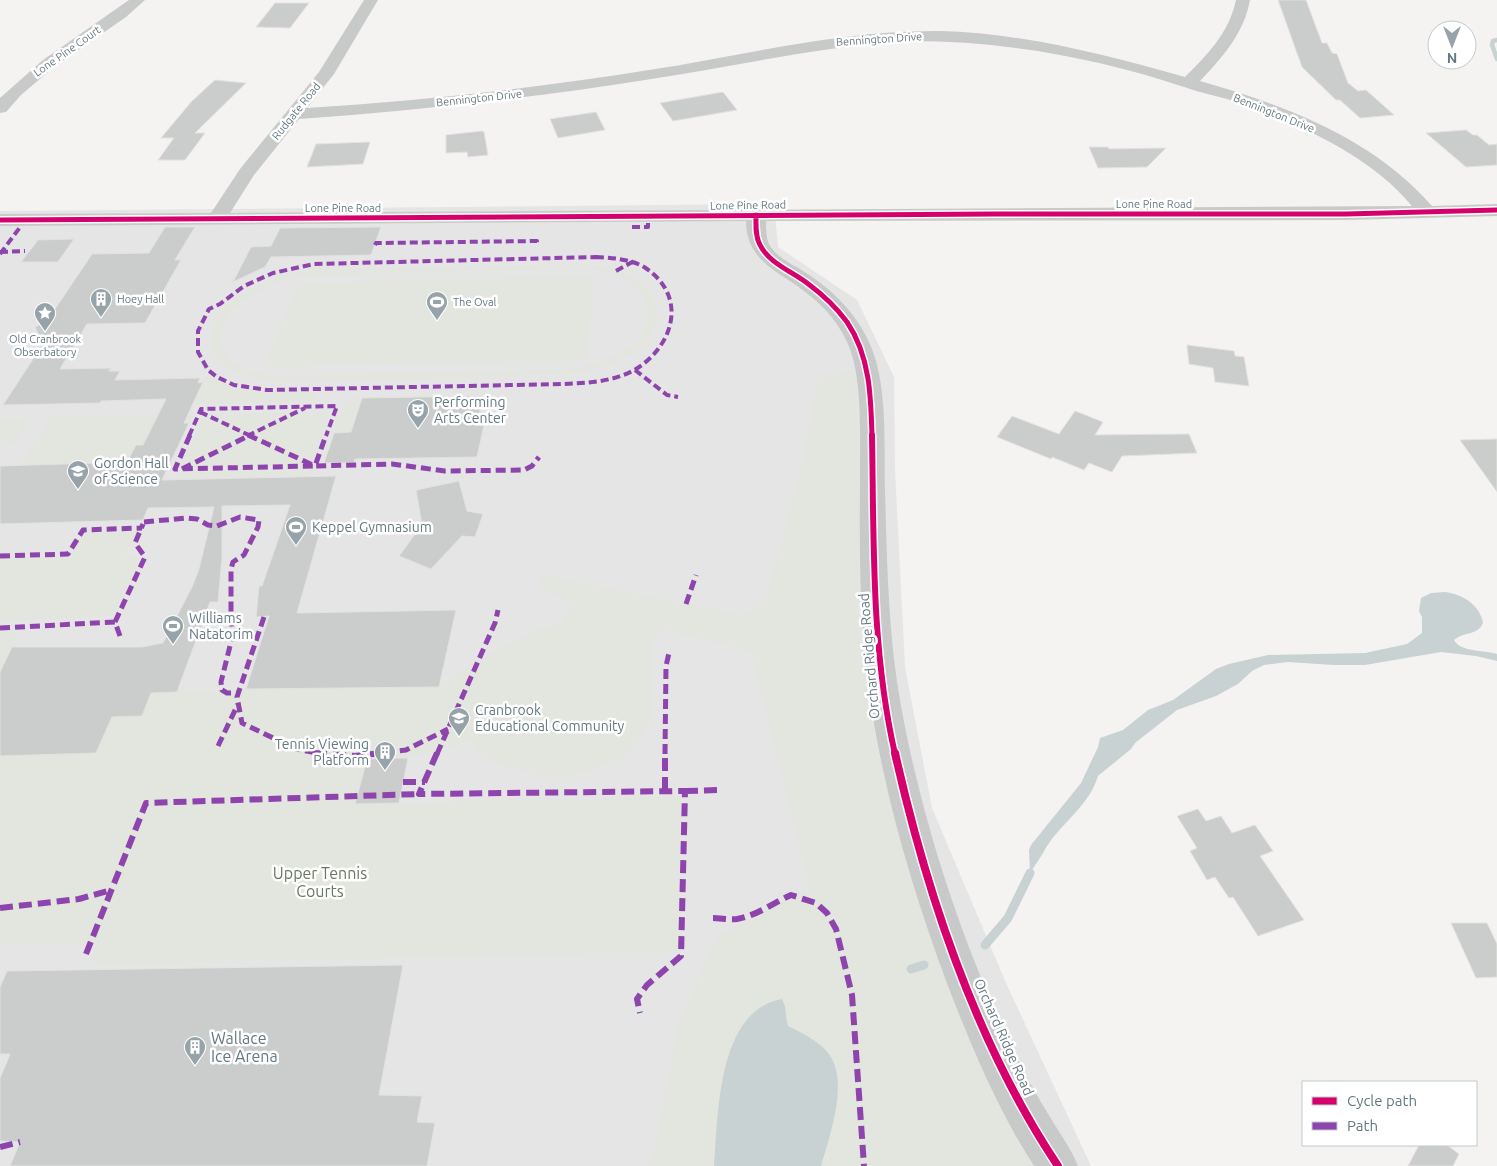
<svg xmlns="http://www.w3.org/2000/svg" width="1497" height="1166" viewBox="0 0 1497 1166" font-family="Ubuntu,sans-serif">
<rect width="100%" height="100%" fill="#f4f3f1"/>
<path fill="#e4e5e4" d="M774 204 778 247 857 300 894 377 895 470 905 667 932 808 1006 983 1091 1166H0V211Z"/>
<path fill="#e3e5df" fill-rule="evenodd" d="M587 265C604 267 620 270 635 279 668 301 659 335 629 354 610 367 589 371 567 374L274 381C245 377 202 368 213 329 216 318 224 308 233 301 256 283 285 275 314 270ZM583 268C598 270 614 272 627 280 659 300 654 331 625 351 605 364 582 368 559 370L287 377C268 375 247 374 232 362 226 357 222 350 221 343 218 317 243 299 263 289 283 279 305 275 326 274Z
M594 277 586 359 264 367 300 283Z
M854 372 860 503 858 608 861 653 872 726 891 808 926 928 957 1009 979 1060 1022 1146 1034 1166H821L832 1126 836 1099 831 1056 802 1033 788 1026 785 1016 786 1007 734 1038 721 1089 714 1166H646L656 1148 679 1024 717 937 810 889 752 651 661 628 650 650V724L624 757 573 776 532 774 484 758 471 740 408 758 367 759 356 804 681 797 678 951 90 965 97 944 0 945V756L112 717 142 716 151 693 246 689 439 687 493 651 535 632 563 623 573 605 546 590 536 574 745 616 766 602 803 464 819 378Z
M208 373C243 396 278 393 318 392L315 401 193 404Z
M362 398 351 432 334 433 344 399Z
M329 412 311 464 182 467 204 415Z
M193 414 189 423H168L167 444 136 445 127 462 22 465 51 417Z
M31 418 14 444 10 446 0 435V419Z
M314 469 312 476 178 480 182 473Z
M137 531 123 558H139L113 615 0 621V558L69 556 83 532Z
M19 633 0 672V634Z"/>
<path fill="#c8d2d3" d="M1445 592C1462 594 1479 604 1483 622 1479 636 1464 631 1454 640 1460 652 1484 650 1497 654V661L1476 656 1441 652 1365 665H1333L1288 662 1264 665 1252 671 1238 684 1216 696 1177 710 1135 743 1131 749 1098 776C1090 804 1062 823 1047 846 1042 855 1036 864 1030 873L1029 850 1031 845 1081 783 1098 747 1100 738 1123 730 1148 710 1173 700 1216 669 1229 664 1268 655 1365 653 1407 644 1422 633V617L1419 611 1421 598 1431 593Z
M782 999C787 1008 785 1016 788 1026 802 1033 823 1043 831 1057 848 1085 829 1138 821 1166H714C718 1116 717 1010 782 999Z"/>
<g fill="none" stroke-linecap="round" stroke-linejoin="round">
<path stroke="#c8d2d3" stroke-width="4.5" d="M1497 40 1493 41 1492 45 1497 59"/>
<path stroke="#c8d2d3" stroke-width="9" d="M985 945 1008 918 1030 873
M911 969 924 965"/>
</g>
<path fill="#cbcccc" stroke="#e3e2e1" d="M1278 0H1306L1322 43H1327L1332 53 1337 54 1348 83 1358 91 1366 90 1394 115 1360 118 1340 100H1336L1302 67Z
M275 3H309L290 28 256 27Z
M215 80 246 83 195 133H205L185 160H158L174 138H161L192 101Z
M723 92 737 110 673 121 660 103Z
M596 112 605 130 558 138 550 119Z
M1466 130 1473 135H1477L1489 145 1497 144V165L1466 167 1426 133Z
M482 131 484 132 488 155 468 157 467 152 446 153V135Z
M370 142 363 164 307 167 316 144Z
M1089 147H1108L1109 149 1166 148 1147 167 1098 168Z
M165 227H195L175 260H181L145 323 87 324 60 369 111 368 109 371H120L115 380 200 378 198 383 203 382 184 423H189L162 480 336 476 297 613 456 610 439 687 246 689 269 616 256 617 259 586H262L290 505 222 506V559L218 602H210L177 692 151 693 142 716 112 717 96 753 0 756V672L12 647H142L163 643 192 587 199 569 214 507 148 508 143 520 0 524V466L127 462 136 445H143L166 399 101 401 100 403 3 405 43 344 35 327 47 321 92 254 149 253Z
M381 227 371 255 271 257 265 267 233 282 251 247 271 246 280 228Z
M74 239 58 262H21L38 240Z
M1187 345 1234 351 1235 356 1244 357 1249 386 1215 382 1213 368 1189 364Z
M483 396 477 425H484L477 457 355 459 354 463H324L334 433 351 432 362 398Z
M1075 411 1103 422 1095 435 1189 434 1197 453 1122 456 1112 472 1089 463 1084 470 1052 457 1051 459 997 437 1012 416 1059 434Z
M1497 439V492L1460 440Z
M459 481 467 511 483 514 475 537 462 536 431 569 399 556 422 525 416 490Z
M408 758 399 803 355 804 367 759Z
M1198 809 1206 821 1221 816 1232 833 1255 825 1273 851 1260 856 1304 920 1258 936 1233 897 1229 898 1215 877 1207 880 1190 851 1197 848 1177 816Z
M1451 923H1487L1497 944V977L1476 978Z
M403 965 379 1095 422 1096 417 1122 435 1123 427 1166H10L20 1142 0 1141V1078L10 1054H0V987L7 971Z
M1419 1145H1447L1459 1154 1453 1166H1408Z"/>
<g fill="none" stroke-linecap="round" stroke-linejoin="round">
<path fill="#c8c9c9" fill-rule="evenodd" d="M129 0H145L126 17 54 67 21 95 6 112 0 113V98L43 60Z
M364 0H378L334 74 307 108C422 101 535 88 649 70 745 55 842 30 940 31 1023 33 1106 55 1185 77 1208 54 1229 33 1236 0H1250C1244 33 1223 57 1200 81 1284 105 1373 138 1432 206L1497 204V216L1346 220 766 221C766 229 766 239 770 246 778 258 792 264 803 271 837 292 865 322 876 361 887 402 884 448 885 490 887 562 888 635 901 706 922 821 962 944 1013 1049 1024 1072 1036 1095 1050 1117 1060 1134 1071 1148 1078 1166H1034C998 1110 972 1048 948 986 904 868 869 744 862 618 859 567 860 515 860 464 860 432 861 399 855 367 849 337 833 314 809 295 782 272 746 263 746 221L0 226V214L211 213 240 169 319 72ZM904 41C998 40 1095 57 1184 87 1198 92 1213 95 1227 99 1293 121 1367 152 1412 206L230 213 254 175 299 119C415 111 530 98 645 80 732 67 817 47 904 41Z"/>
<path stroke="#8e44ad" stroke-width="4" stroke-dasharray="8 4" stroke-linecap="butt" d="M632 227H648V222
M375 245 376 243 537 241 536 243
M0 252 25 251
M0 254 21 226
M596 257C613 258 633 259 647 269 688 298 673 346 636 369 614 382 587 383 562 384L267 390 234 385 217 377 208 370 198 352V331L209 309 220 304 244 286 273 273 314 264Z
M616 271 634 261
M635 370 667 395 678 397
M200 412 251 436
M189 436 201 409 337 406 326 436
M247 436 305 408"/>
<path stroke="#8e44ad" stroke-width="5" stroke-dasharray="10 5" stroke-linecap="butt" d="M190 435 175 469 315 466 326 435
M248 435 315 466 392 464 445 471 524 470 532 466 539 457
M182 469 250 435
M144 522 187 518 197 519 208 525 217 526 240 517 259 520 258 527 244 555 233 562 231 569V620L233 634 221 682 222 690 227 693H238
M0 556 68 554 83 530 142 528
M686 604 696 575
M264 617 237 697 242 723 296 749 323 754
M115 622 145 557 135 543 143 524
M0 628 115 622 120 636
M218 746 238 704
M370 754 406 750 448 729
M437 754 495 623 498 610
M665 754 666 666 669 653"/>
<path stroke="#8e44ad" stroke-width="6" stroke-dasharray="13 6" stroke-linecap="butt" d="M314 753 355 756 381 753
M437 753 419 794 685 791 681 956 647 985 637 999 640 1013
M403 782H425
M665 790V753
M685 791 720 790
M0 908 79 899 111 890
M713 918C721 918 729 920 737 919 756 916 773 903 791 895L816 903 827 913 836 929 852 995 864 1166
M86 954 146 803 419 794
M0 1147 20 1142"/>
<g stroke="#fff" stroke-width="8">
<path id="cycleway-far2" d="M756 215C756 225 755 236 760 245 769 263 791 271 807 283 822 294 836 307 847 322 870 356 871 397 872 436
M0 220 996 214H1346L1497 210"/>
</g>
<g stroke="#fff" stroke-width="9">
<path id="cycleway-far1" d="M872 435C874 542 871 649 895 754"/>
</g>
<g stroke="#fff" stroke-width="11">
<path id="cycleway" d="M895 753C927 895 977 1045 1058 1166"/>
</g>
<use href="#cycleway-far2" stroke="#d6006c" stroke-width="5"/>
<use href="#cycleway-far1" stroke="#d6006c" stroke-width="6"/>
<use href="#cycleway" stroke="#d6006c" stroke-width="8"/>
</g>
<defs>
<g id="building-pin" transform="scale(1.125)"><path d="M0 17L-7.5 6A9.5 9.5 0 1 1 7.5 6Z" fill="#96a4a9" stroke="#fff"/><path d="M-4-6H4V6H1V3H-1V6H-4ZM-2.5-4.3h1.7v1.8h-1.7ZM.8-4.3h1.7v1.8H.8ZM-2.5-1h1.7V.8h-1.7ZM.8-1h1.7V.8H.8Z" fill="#fff"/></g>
<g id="stadium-pin" transform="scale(1.125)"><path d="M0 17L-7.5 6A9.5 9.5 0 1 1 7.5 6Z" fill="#96a4a9" stroke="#fff"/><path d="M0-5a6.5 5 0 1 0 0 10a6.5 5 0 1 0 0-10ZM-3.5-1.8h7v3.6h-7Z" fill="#fff"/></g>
<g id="sight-pin" transform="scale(1.125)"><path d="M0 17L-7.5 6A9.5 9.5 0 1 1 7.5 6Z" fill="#96a4a9" stroke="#fff"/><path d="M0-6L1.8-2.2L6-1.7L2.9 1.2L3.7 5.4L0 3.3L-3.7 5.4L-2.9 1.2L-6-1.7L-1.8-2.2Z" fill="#fff"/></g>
<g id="theatre-pin" transform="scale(1.125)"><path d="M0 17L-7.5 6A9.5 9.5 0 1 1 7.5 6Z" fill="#96a4a9" stroke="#fff"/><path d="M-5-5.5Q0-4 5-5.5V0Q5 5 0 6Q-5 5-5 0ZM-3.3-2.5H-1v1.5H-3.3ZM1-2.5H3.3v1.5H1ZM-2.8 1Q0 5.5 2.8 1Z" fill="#fff"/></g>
<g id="school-pin" transform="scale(1.125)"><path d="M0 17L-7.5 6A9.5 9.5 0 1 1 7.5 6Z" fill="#96a4a9" stroke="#fff"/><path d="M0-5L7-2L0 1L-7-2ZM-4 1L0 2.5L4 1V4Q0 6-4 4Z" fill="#fff"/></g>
</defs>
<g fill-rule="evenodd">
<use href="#building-pin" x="101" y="299"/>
<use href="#stadium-pin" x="437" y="302"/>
<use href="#sight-pin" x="45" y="313"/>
<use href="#theatre-pin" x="418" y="410"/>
<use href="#school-pin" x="78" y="471"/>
<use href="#stadium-pin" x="296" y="527"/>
<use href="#stadium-pin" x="173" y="626"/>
<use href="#school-pin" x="459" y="718"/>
<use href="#building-pin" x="385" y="752"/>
<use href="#building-pin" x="195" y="1047"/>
</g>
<g text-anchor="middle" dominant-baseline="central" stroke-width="5" stroke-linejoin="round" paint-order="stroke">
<g font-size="11" fill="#637982" stroke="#fff">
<text transform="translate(879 39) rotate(-4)">Bennington Drive</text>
<text transform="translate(67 51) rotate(-35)">Lone Pine Court</text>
<text transform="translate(479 98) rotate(-6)">Bennington Drive</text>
<text transform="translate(296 111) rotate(-51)">Rudgate Road</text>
<text transform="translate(1274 113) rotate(22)">Bennington Drive</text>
<text x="1154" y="204">Lone Pine Road</text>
<text transform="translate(748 205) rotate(-1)">Lone Pine Road</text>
<text x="343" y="208">Lone Pine Road</text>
</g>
<g font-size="11" fill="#637982" stroke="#fff" text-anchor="start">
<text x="117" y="299">Hoey Hall</text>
<text x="453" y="302">The Oval</text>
<text x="45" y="339" text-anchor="middle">Old Cranbrook<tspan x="45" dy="13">Obserbatory</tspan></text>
</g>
<g font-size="14" fill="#637982" stroke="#fff" text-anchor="start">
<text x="434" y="402">Performing<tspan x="434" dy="16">Arts Center</tspan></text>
<text x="94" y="463">Gordon Hall<tspan x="94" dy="16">of Science</tspan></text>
<text x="312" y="527">Keppel Gymnasium</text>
<text x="189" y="618">Williams<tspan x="189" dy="16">Natatorim</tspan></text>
<text x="475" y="710">Cranbrook<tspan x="475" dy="16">Educational Community</tspan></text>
<text x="369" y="744" text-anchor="end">Tennis Viewing<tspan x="369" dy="16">Platform</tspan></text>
</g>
<g font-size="14" fill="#637982" stroke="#fff">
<text transform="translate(869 656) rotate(-95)">Orchard Ridge Road</text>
<text transform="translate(1004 1037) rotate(66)">Orchard Ridge Road</text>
</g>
<g font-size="16" fill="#6a7962" stroke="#fff">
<text x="320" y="873">Upper Tennis<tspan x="320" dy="18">Courts</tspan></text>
</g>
<g font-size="16" fill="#637982" stroke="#fff" text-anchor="start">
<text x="211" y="1038">Wallace<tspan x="211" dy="18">Ice Arena</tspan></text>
</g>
</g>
<rect x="1302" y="1081" width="175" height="65" fill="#ffffff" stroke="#c1c9cd"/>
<rect x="1312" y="1097" width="25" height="8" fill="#d6006c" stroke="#c1c9cd"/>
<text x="1347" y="1106" font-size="15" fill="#637982">Cycle path</text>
<rect x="1312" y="1122" width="25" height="8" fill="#8e44ad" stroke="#c1c9cd"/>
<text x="1347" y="1131" font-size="15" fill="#637982">Path</text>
<g transform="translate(1452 45) rotate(180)"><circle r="24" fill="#ffffff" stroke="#c1c9cd"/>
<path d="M0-4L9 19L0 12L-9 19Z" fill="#96a4a9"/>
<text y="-8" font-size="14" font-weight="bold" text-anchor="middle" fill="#637982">N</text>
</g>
</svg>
